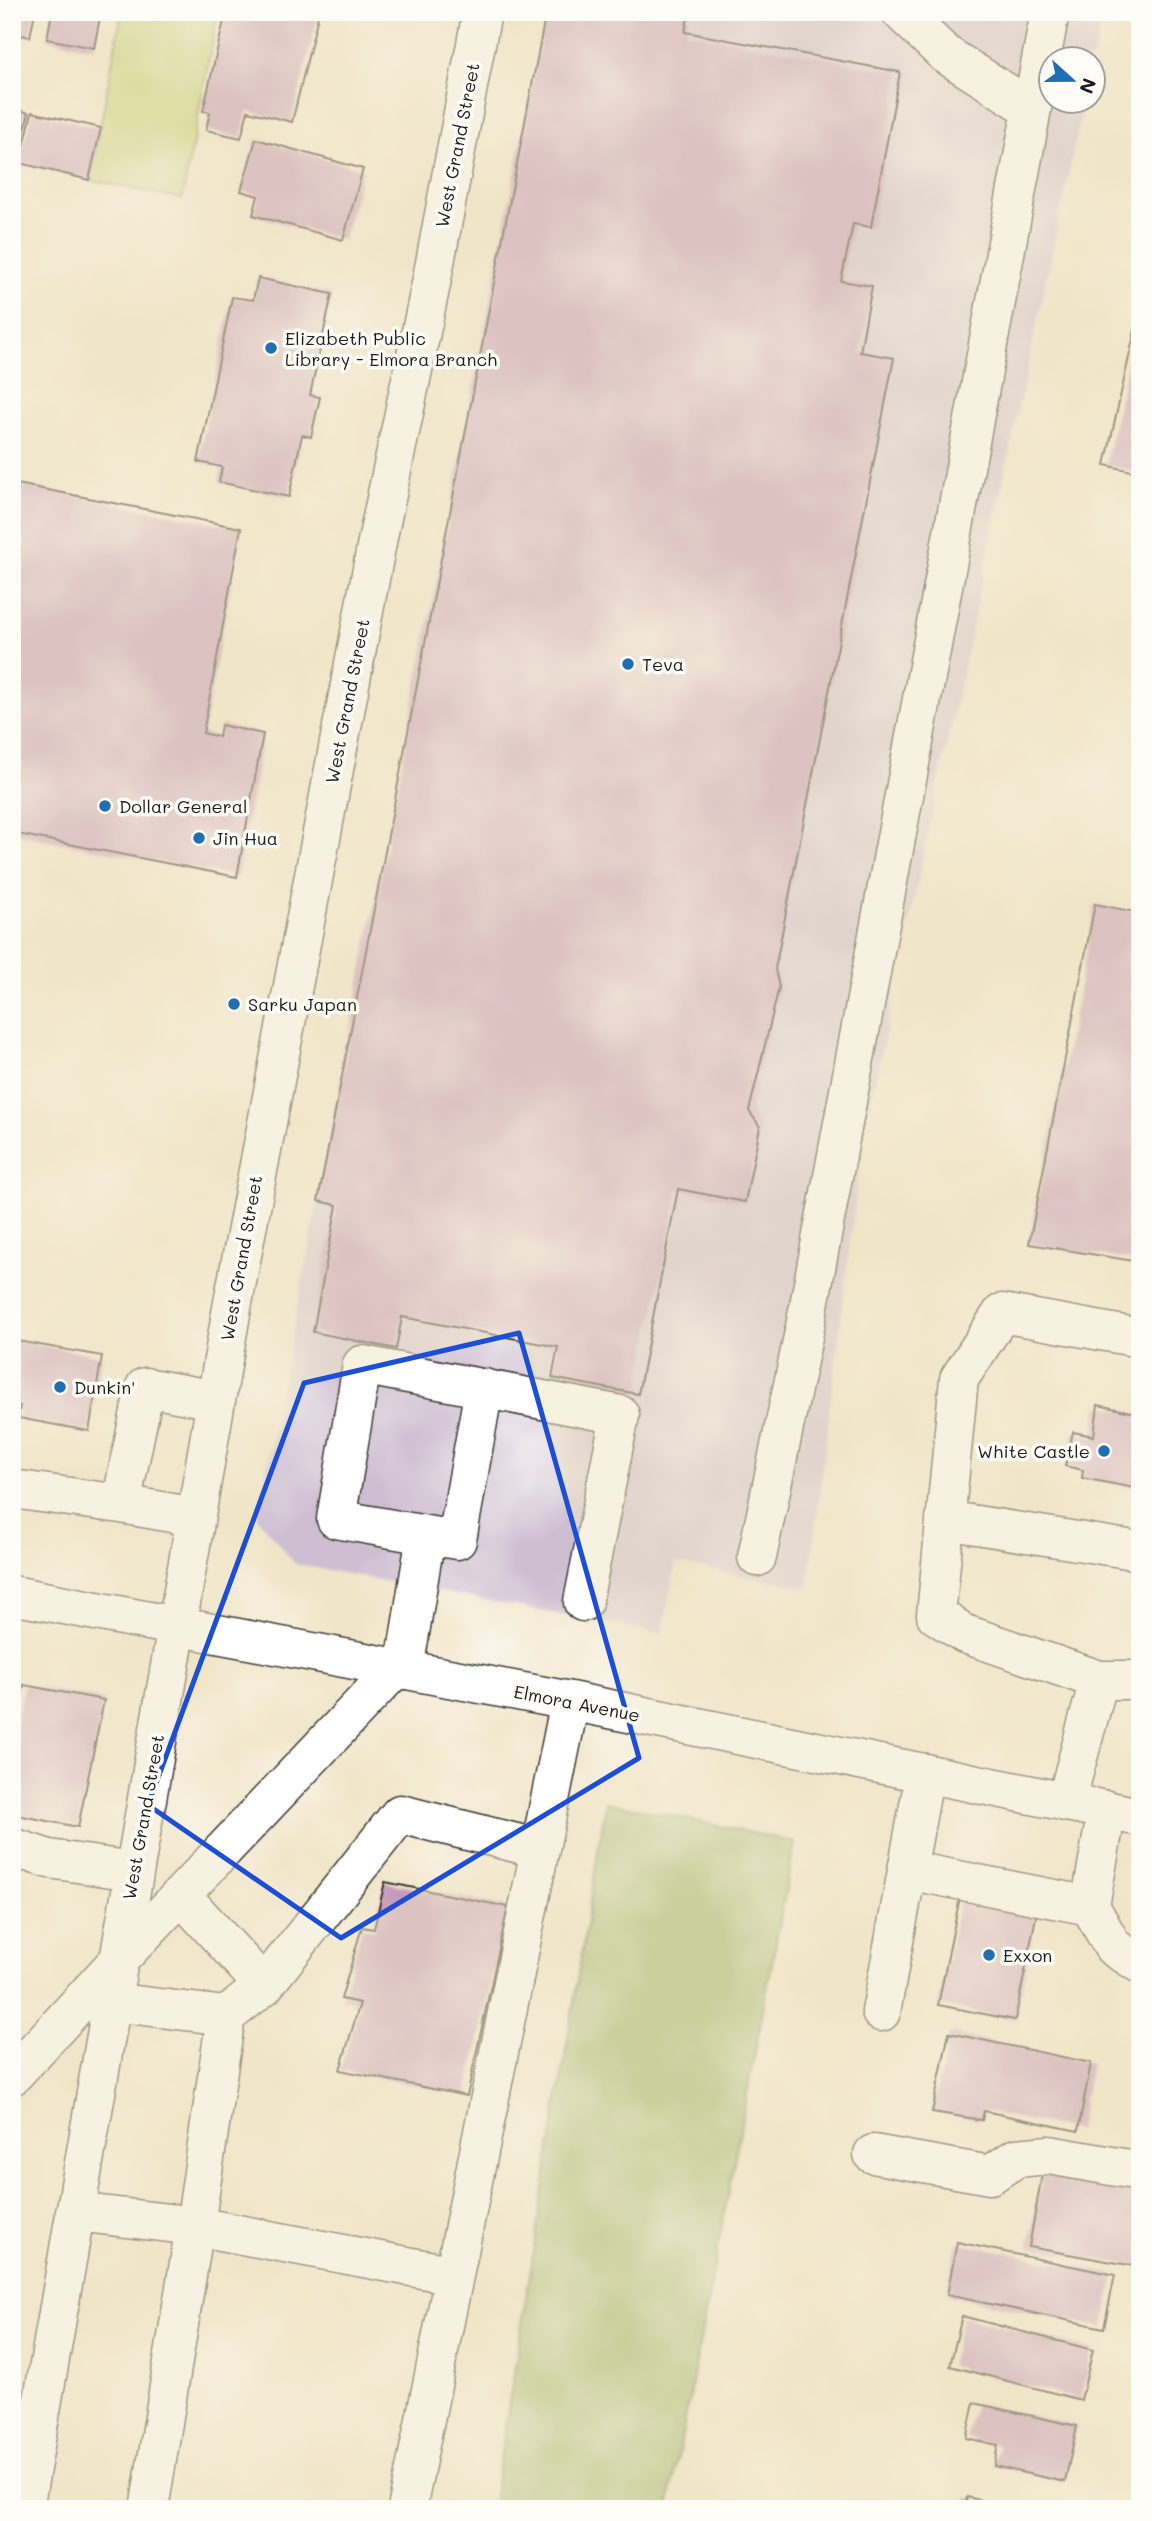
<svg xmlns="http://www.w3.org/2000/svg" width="1152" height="2521" viewBox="0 0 1152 2521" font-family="Mali,sans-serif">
<rect width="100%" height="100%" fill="#fdfcf7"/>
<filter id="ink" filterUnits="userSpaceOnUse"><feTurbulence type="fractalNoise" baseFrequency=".0143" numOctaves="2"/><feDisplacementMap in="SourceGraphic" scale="14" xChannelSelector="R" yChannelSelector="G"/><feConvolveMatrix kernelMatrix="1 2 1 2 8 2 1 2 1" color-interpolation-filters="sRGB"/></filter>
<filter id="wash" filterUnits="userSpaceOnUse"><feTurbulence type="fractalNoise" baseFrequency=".00686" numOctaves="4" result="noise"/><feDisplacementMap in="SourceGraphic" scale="28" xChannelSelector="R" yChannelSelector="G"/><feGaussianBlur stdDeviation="1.57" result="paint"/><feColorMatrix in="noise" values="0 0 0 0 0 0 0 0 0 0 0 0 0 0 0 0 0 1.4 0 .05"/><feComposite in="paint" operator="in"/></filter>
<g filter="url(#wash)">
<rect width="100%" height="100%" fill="#f1e5c8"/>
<path fill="#cebed2" d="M546 12H1103L1093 60H1050V102H1084L863 1137 808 1588 676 1563 662 1634 295 1564 257 1517Z"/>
<path fill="#c5d274" stroke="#707748" stroke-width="2" d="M122 12H218L182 199 90 180Z"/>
<path fill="#9cb466" stroke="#5c6841" stroke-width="2" d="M606 1802 795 1842 668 2509H492Z"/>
<g id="blocks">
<path fill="#c497b9" d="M12 12H35L30 37 12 33Z
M52 12H101L94 48 47 39Z
M226 12H319L292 122 248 111 241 138 206 130 210 112 203 111Z
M546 12H689L685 32 900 72 871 227 853 224 841 281 872 286 860 352 894 358 775 969 779 987 749 1111 760 1127 745 1202 678 1189 638 1394 552 1378 558 1347 402 1317 396 1349 313 1332 337 1205 318 1201Z
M12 108 29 113 18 155 12 153Z
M32 112 101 128 89 180 20 163Z
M256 139 363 169 343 240 253 215 258 196 241 191Z
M258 278 332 294 310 395 320 397 311 437 302 435 289 497 219 482 222 467 198 462 232 297 253 300Z
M1139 312H1140V473L1105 465Z
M12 483 241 528 203 733 219 737 221 725 263 734 237 877 12 833Z
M1095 904 1140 913V1262L1029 1244Z
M12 1340 102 1356 89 1431 18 1418 20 1406 12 1404Z
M1098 1405 1140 1414V1489L1082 1478 1083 1470 1065 1466 1073 1432 1094 1436Z
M24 1685 104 1700 78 1827 12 1814V1739Z
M385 1882 508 1907 467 2096 340 2070 360 2003 341 1999 362 1927 374 1929Z
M962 1887 1039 1902 1015 2020 938 2005Z
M949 2033 1091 2063 1078 2131 984 2111 982 2120 932 2112Z
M1044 2163 1140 2181V2267L1029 2247Z
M957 2242 1115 2275 1104 2328 947 2295Z
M962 2316 1093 2350 1081 2400 950 2366Z
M974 2403 1077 2426 1065 2482 994 2466 998 2445 966 2438Z
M967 2497 1013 2508V2509H964Z"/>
</g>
</g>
<g filter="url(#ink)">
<use href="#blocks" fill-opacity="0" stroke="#3c3a36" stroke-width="2"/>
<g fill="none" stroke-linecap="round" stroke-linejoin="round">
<g stroke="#3c3a36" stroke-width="41">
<path id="minor" d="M901 12 945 54 1032 109
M1140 1338 1002 1313 959 1379 936 1615 965 1634 1099 1680H1140
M12 1489 121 1504 145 1387 215 1400
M121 1504 195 1517
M945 1520 1140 1551
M426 1535 457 1540 484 1388
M757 1557 805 1327 1050 12
M404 1670 426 1535 336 1519 362 1365 620 1415 583 1602
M1066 1802 1099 1680
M1107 1810 1090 1906 1113 1947 1140 1964
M12 1847 49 1859 133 1871
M540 1849 570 1701
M907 1870 1090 1906
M181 1895 264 1986
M111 2002 226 2016
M881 2012 925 1773
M12 2076 118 1961
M873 2154 990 2175 1016 2158 1049 2155 1140 2171
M75 2212 195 2226 454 2275
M24 2509 232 1308 378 537 431 284 482 12
M149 2509 195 2226 226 2016 264 1986 400 1814 540 1849 407 2509"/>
</g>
<g stroke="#3c3a36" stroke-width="41">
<path id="major" d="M12 1595 570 1701 1140 1817
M118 1961 396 1668"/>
</g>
<use href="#minor" stroke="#fff" stroke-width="38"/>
<use href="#major" stroke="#fff" stroke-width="38"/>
</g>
</g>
<path d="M0 0H1152V2521H0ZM519 1333 639 1758 341 1938 148 1805 304 1383Z" fill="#f1e5c8" fill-opacity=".55" fill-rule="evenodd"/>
<path fill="none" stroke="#1d4ed8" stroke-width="5" stroke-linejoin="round" d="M519 1333 639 1758 341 1938 148 1805 304 1383Z"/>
<g fill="#1f6fb2" stroke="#fdfcf7" stroke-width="2.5">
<circle cx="271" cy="348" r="7"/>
<circle cx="628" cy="664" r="7"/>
<circle cx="105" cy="806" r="7"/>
<circle cx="199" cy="838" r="7"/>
<circle cx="234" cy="1004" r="7"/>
<circle cx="60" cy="1387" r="7"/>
<circle cx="1104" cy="1451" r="7"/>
<circle cx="989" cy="1955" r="7"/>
</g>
<g text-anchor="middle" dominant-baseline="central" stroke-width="7" stroke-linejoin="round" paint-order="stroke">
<g font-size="18" fill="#1c1c1c" stroke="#fdfcf7">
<text transform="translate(457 145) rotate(-79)">West Grand Street</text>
<text transform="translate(347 701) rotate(-79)">West Grand Street</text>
<text transform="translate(241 1258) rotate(-80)">West Grand Street</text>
<text transform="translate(577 1703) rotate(11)">Elmora Avenue</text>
<text transform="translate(143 1817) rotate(-80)">West Grand Street</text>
</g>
<g font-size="18" fill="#1c1c1c" stroke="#fdfcf7" text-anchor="start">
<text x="285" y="338">Elizabeth Public<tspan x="285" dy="21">Library - Elmora Branch</tspan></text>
<text x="642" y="664">Teva</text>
<text x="119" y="806">Dollar General</text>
<text x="213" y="838">Jin Hua</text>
<text x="248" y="1004">Sarku Japan</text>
<text x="74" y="1387">Dunkin'</text>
<text x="1090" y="1451" text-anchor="end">White Castle</text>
<text x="1003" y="1955">Exxon</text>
</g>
</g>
<rect width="1152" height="2521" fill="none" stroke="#fdfcf7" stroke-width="42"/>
<g transform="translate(1072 80) rotate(111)"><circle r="33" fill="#fdfcf7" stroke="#a3a29f" stroke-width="2"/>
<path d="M0-5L12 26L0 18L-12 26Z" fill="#1f6fb2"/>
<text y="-10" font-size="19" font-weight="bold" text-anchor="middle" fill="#1c1c1c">N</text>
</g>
</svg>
